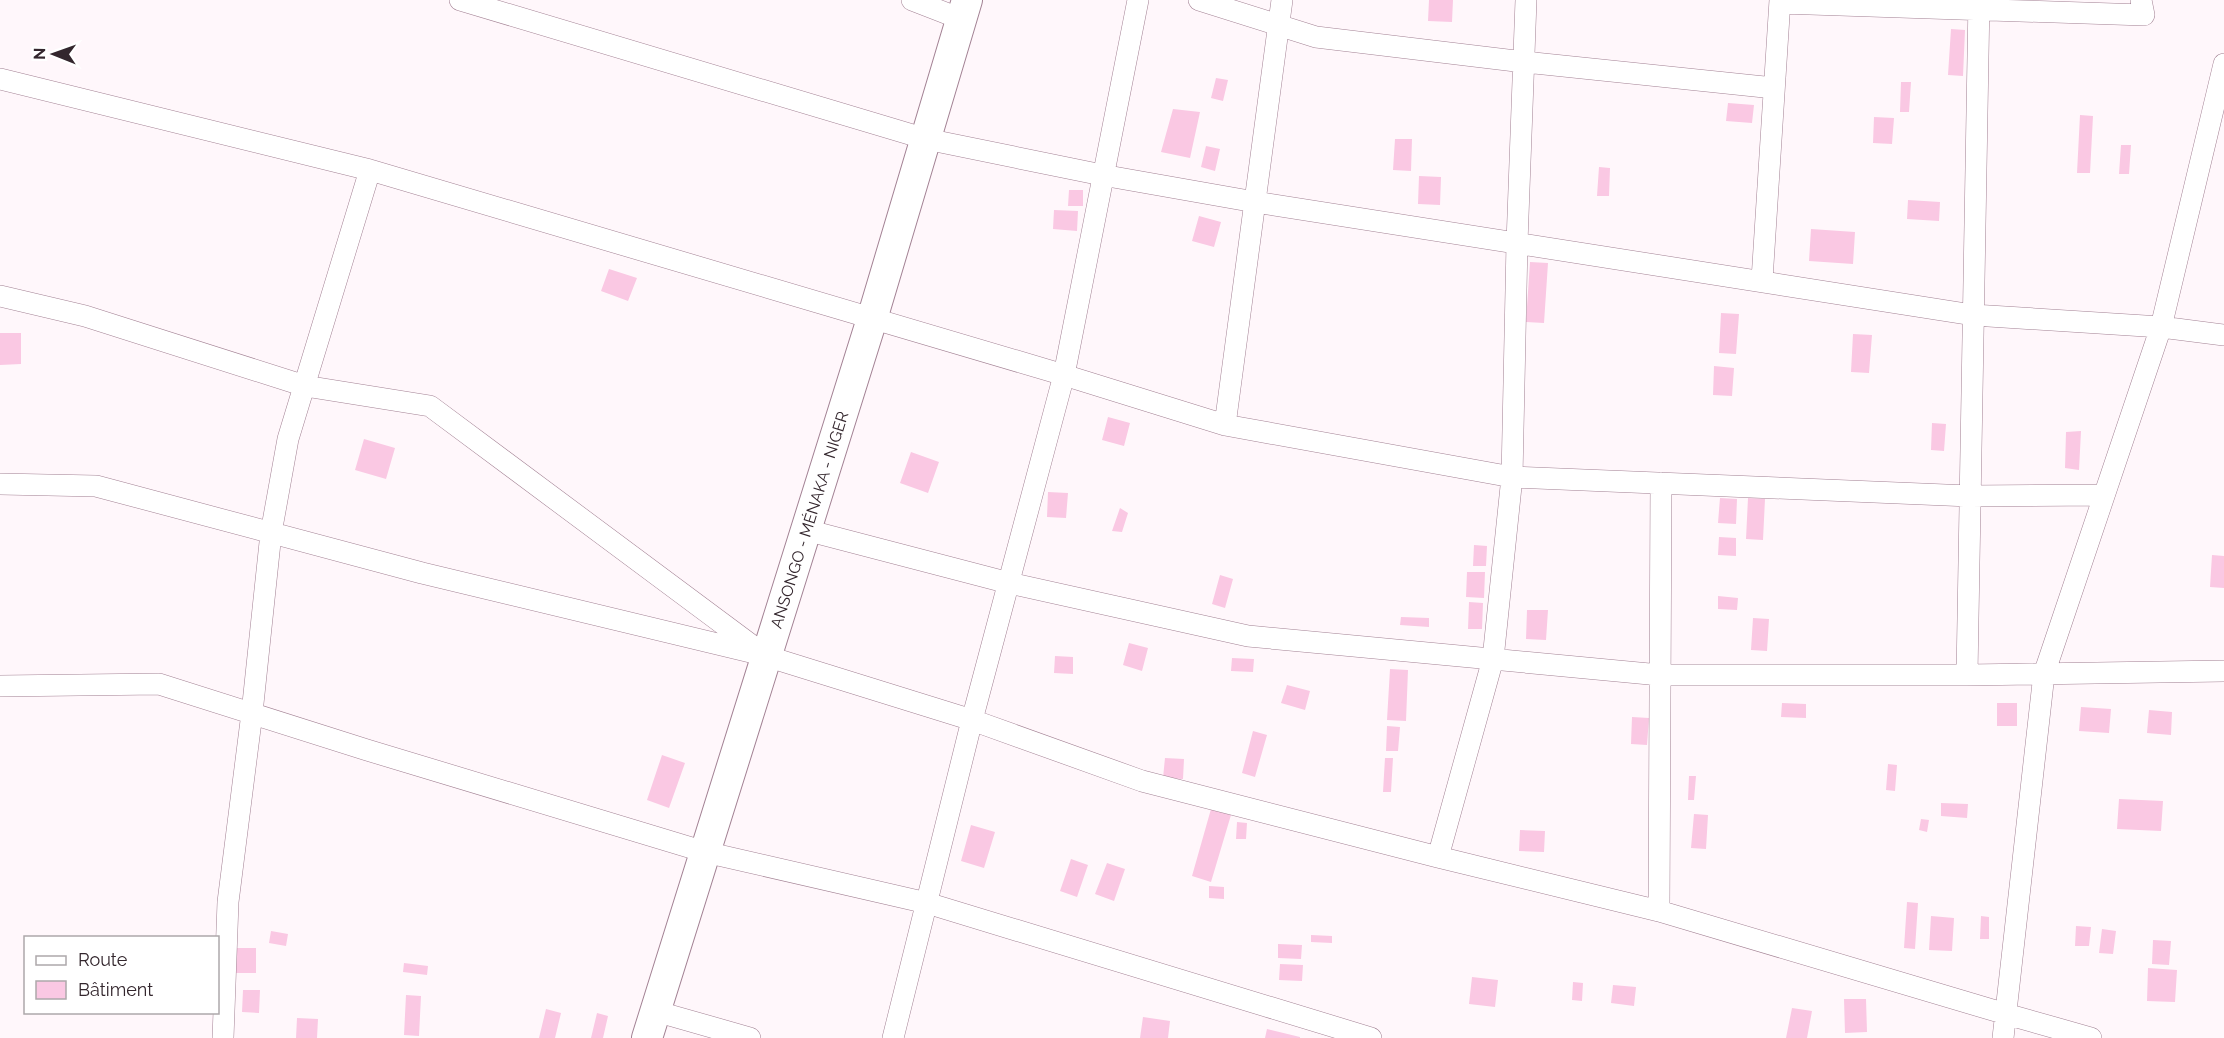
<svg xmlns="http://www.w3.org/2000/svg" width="2224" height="1038" viewBox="0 0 2224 1038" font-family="Raleway,sans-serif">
<rect width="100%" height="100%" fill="#fff7fb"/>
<path fill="#fac8e3" d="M1429 0H1453L1452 22 1428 21Z
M1951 29 1965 30 1963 76 1948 75Z
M1216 78 1228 80 1223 101 1211 98Z
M1901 82H1911L1909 112H1900Z
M1728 103 1754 105 1752 123 1726 121Z
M1173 109 1200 112 1190 158 1161 152Z
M2080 115 2093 116 2090 173H2077Z
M1874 117 1894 118 1892 144 1873 143Z
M1395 139H1412L1411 171 1393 170Z
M2121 145H2131L2129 174H2119Z
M1206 146 1220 149 1215 171 1201 167Z
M1599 167 1610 168 1609 196H1597Z
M1419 176 1441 177 1440 205 1418 204Z
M1069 190H1083V206H1068Z
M1908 200 1940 202 1939 221 1907 219Z
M1054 210 1078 211 1077 231 1053 229Z
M1199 216 1221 222 1214 247 1192 241Z
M1811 229 1855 232 1853 264 1809 261Z
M1530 262 1548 263 1544 323 1526 322Z
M609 269 637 278 628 301 601 291Z
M1721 313 1739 314 1736 354 1719 353Z
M0 333H21V364L0 365Z
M1853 334 1872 335 1869 373 1851 372Z
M1714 366 1734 368 1732 396 1713 395Z
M1108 417 1130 423 1124 446 1102 440Z
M1932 423 1946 424 1944 451 1931 450Z
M2081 431 2079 470 2065 468 2066 432Z
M364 439 395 448 386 479 355 470Z
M911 452 939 462 928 493 900 483Z
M1048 492 1068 493 1066 518 1047 517Z
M1720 498 1737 499 1736 524 1718 523Z
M1748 498 1765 499 1763 540 1746 539Z
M1120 508 1128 513 1122 532 1112 531Z
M1719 537 1736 538V556L1718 555Z
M1474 545 1487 546 1486 566H1473Z
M2212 555 2224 556V588L2210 587Z
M1467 572H1485L1484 598 1466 597Z
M1220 575 1233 579 1225 608 1212 604Z
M1718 596 1738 598 1737 610 1718 609Z
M1469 602 1483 603 1482 629H1468Z
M1527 610H1548L1546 640 1526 639Z
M1401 617 1429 618V627L1400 625Z
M1753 618 1769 619 1767 651 1751 650Z
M1129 643 1148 648 1142 671 1123 665Z
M1055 656 1073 657V674L1054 673Z
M1232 658 1254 659 1253 672 1231 671Z
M1390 669 1408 670 1406 721 1387 720Z
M1287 685 1310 691 1305 710 1281 703Z
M1782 703 1806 704V718L1781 717Z
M1997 703H2017V726H1997Z
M2081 707 2111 709 2109 733 2079 731Z
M2149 710 2172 712 2171 735 2147 733Z
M1632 717 1649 718 1647 745 1631 744Z
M1387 726 1400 727 1398 751H1386Z
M1253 731 1267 735 1255 777 1242 773Z
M662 755 685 763 669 808 647 800Z
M1165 758 1184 759 1183 779 1163 778Z
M1385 758H1393L1391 792H1383Z
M1888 764 1897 765 1895 791 1886 790Z
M1689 776H1696L1694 800H1688Z
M2119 799 2163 801 2161 831 2117 829Z
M1941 803 1968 804 1967 818 1941 816Z
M1211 809 1231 815 1211 882 1192 876Z
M1694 814 1708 815 1706 849 1691 848Z
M1921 819 1929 820 1927 832 1919 830Z
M1237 822 1247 823 1246 839H1236Z
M971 825 995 832 984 868 961 861Z
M1520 830 1545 831 1544 852 1519 851Z
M1071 859 1088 865 1077 897 1060 891Z
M1107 863 1125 869 1114 901 1095 894Z
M1209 886 1224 887V899L1209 898Z
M1907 902 1918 903 1915 949 1904 948Z
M1931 916 1954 918 1952 951 1929 950Z
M1981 916 1989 917V939H1980Z
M2076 926 2091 927 2089 946H2075Z
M2102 929 2116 931 2113 954 2099 953Z
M271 931 288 934 286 946 269 943Z
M1311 935 1332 936V943L1311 942Z
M2153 940 2171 941 2169 965 2152 964Z
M1278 944 1302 945 1301 959 1278 958Z
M235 948H256V973H236Z
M404 963 428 966 427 975 403 972Z
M1280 964 1303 965 1302 981 1279 980Z
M2148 968 2177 970 2175 1002 2147 1001Z
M1472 977 1498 980 1495 1007 1469 1004Z
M1573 982 1583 983 1582 1001 1572 1000Z
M1613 985 1636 987 1634 1006 1611 1003Z
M243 990H260L259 1013 242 1012Z
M406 995 421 996 419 1036 404 1035Z
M1844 999H1866L1867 1032 1845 1033Z
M1792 1008 1812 1011 1807 1038H1786Z
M546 1009 561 1013 555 1038H539Z
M597 1013 608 1016 603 1038H591Z
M1143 1017 1170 1021 1168 1038H1140Z
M297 1018 318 1019 317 1038H296Z
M1267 1029 1300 1037V1038H1265Z"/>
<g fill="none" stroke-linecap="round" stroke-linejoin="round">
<g stroke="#a38294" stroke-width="22">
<path id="minor" d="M460 0 926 139 1102 175 1255 202 1973 315 2161 327 2224 335
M912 0 961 19
M1199 0 1316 37 1524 62 1774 88
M1780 3 2144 15 2141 0
M0 79 370 170 1064 375 1225 425 1512 477 1970 496 2104 495
M1762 280 1780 0
M0 296 85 316 305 386 430 406 766 656 972 720 1142 781 1438 857 1659 911 2006 1014 2091 1038
M1225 425 1282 0
M0 484 96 486 422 573 759 654
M806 530 1009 583 1248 636 1660 675H1967L2224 671
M1967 675 1979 0
M0 686 159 684 367 750 705 852 927 903 1371 1038
M1438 857 1493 659 1512 477 1517 243 1526 0
M1659 911 1661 483
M655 1011 750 1038
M223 1038 228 902 252 713 271 533 288 439 370 170
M893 1038 972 720 1064 375 1138 0
M2003 1038 2044 674 2161 327 2224 64"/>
</g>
<g stroke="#a38294" stroke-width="32">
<g id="secondary">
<path id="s1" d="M647 1038 872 319 967 0"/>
</g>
</g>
<use href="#minor" stroke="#fff" stroke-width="21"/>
<use href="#secondary" stroke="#fff" stroke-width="30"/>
</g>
<g text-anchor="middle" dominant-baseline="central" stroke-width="4.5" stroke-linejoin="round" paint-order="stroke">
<g font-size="16" fill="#33262d" stroke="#fff">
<text stroke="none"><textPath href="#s1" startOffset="543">ANSONGO - MÉNAKA - NIGER</textPath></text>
</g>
</g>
<rect x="24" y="936" width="195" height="78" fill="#ffffff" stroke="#ada8ab" stroke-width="1.5"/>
<rect x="36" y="956" width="30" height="9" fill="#ffffff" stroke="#ada8ab" stroke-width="1.5"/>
<text x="78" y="966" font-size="18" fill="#33262d">Route</text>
<rect x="36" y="981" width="30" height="18" fill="#fac8e3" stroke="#ada8ab" stroke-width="1.5"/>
<text x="78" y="996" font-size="18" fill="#33262d">Bâtiment</text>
<g transform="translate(54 54) rotate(271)" stroke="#ffffff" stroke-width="4.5" paint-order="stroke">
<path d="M0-4.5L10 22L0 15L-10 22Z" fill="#33262d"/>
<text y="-9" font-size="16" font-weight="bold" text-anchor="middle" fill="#33262d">N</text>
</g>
</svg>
